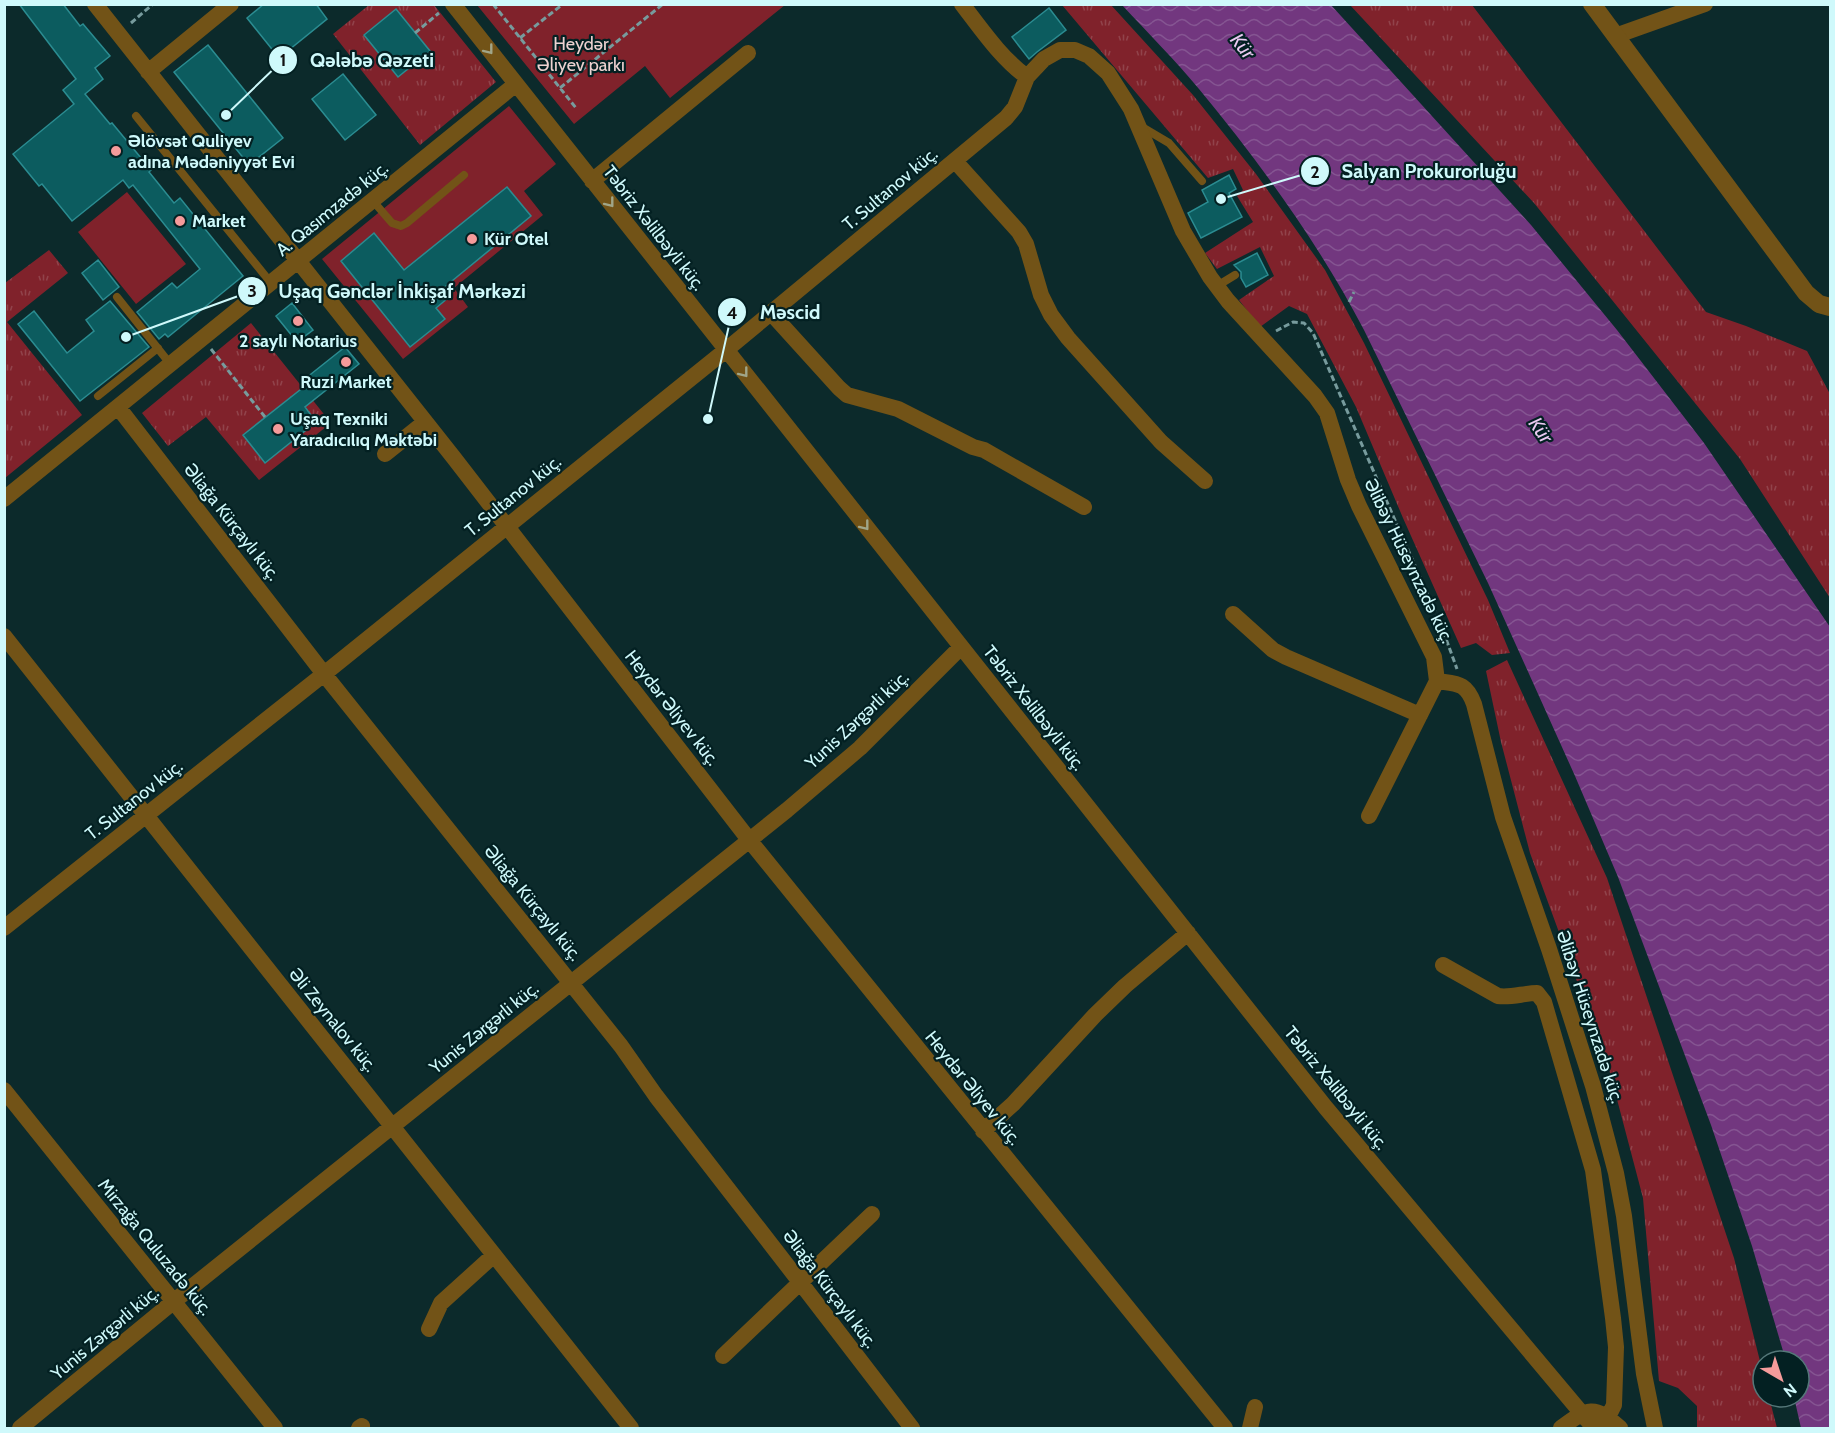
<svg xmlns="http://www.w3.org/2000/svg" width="1835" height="1433" viewBox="0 0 1835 1433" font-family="Cabin,sans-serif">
<defs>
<pattern id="grass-tufts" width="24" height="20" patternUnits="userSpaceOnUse" patternTransform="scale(1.5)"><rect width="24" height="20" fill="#80222b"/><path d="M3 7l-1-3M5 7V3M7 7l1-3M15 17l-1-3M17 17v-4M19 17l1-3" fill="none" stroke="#91434b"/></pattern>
<pattern id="water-waves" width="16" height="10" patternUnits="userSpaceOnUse" patternTransform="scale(1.5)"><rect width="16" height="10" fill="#72377f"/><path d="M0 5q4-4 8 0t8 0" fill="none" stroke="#855592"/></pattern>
</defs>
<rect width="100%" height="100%" fill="#0c2a2b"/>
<path fill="url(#grass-tufts)" d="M369 5H434L496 82 420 145 333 34Z
M1062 5H1111L1193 95 1256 174 1325 270 1364 343 1488 600 1510 653 1492 655 1476 643 1461 648 1403 518 1356 407 1307 314 1289 306 1260 327 1239 300 1274 276 1260 247 1217 269 1205 253 1253 222 1237 196 1243 190 1233 169 1208 178Z
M1350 5H1472L1706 312 1746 326 1807 351 1830 394V598L1740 459 1534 203Z
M49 250 68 273 7 322 82 415 5 478V283Z
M251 323 331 423 259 480 206 417 168 446 142 413Z
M1507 660 1607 878 1734 1258 1763 1373V1397H1769L1777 1428H1697V1406L1678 1388 1659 1381 1643 1198 1609 1069 1530 853 1501 742 1486 671Z"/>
<path fill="#80222b" d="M477 5H785L670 98 645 66 574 124Z
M509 106 556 164 524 191 543 215 454 288 468 307 403 359 322 259Z
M127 192 186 264 136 304 78 232Z"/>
<path fill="url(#water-waves)" d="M1122 5H1331L1531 225 1617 330 1704 443 1830 627V1428H1801L1794 1397H1799V1361H1786L1752 1246 1711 1125 1618 877 1575 776 1488 583 1364 330C1319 244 1261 164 1199 89 1175 60 1148 33 1122 5Z"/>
<path fill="#0c5c5f" stroke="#2b8c91" stroke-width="1.5" d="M19 4H63L80 26 83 24 110 56 95 68 103 79 85 94 110 124 112 123 151 170 149 172 174 203 180 198 243 276 168 337 165 334 159 339 137 312 172 283 177 288 200 269 133 185 129 188 123 180 72 221 42 184 39 186 13 154 74 104 63 90 76 79Z
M264 4H316L327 19 279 58 247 18Z
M1049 8 1066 30 1037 52 1029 59 1012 37Z
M396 9 430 51 398 77 364 35Z
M208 45 283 138 249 165 174 72Z
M343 74 376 115 345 140 312 99Z
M1229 175 1236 189 1229 193 1242 217 1201 238 1188 213 1208 202 1202 190Z
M507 187 531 216 441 290 448 298 436 308 445 319 410 347 341 261 374 233 404 270Z
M1257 253 1268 275 1246 287 1241 278V272L1234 265Z
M98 260 119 287 103 300 82 273Z
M110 301 149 347 80 401 18 324 34 311 67 353 94 331 86 320Z
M292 303 313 330 297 342 276 316Z
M345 347 359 364 305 407 316 422 265 463 243 435 310 382 306 378Z"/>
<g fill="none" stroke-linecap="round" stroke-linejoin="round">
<path stroke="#779b9d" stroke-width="3" stroke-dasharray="6 3" stroke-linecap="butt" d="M493 4 576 108
M131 23 153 4
M415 33 439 13
M520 38 563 4
M560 88 663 4
M1349 302 1354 292
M1276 331 1293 322 1304 323 1313 333 1441 625 1457 669
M211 349 265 417"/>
<path stroke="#725317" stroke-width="8" d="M136 116 271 283
M1142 127 1169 143 1202 181
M373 201 392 223 401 226 407 223 464 175
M1217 286 1235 275
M117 297 171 365
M98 396 158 348"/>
<path stroke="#725317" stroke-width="16" d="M95 4 454 458 750 841 1225 1428
M453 4 1326 1108 1594 1428
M962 4C982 30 1001 58 1027 77
M1615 36 1705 4
M148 72 231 4
M955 161 1019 232 1026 244 1041 295 1051 315 1068 338 1161 442 1205 481
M592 181 748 53
M771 313 839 388 847 395 898 409 973 447 984 450 1084 507
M118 407 324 674 621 1046 656 1096 800 1282 912 1428
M385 454 425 422
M4 499 516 84
M1233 614 1273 650 1286 657 1420 715
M4 636 631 1428
M1369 816 1437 681
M4 928 324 674 726 350 1006 118 1015 107 1027 77 1044 59 1060 50H1075L1089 56 1108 73 1131 109 1183 231 1210 277 1228 301 1315 396 1327 413 1348 480 1359 506 1434 657 1437 681C1457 684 1466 682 1474 704L1503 817 1549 949 1593 1086 1616 1173 1624 1216 1644 1374 1655 1428
M1443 965 1498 996C1511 998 1524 993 1537 993L1544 1002 1593 1170 1613 1318 1616 1347 1614 1405 1608 1417 1597 1428
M4 1090 275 1428
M983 1131 1013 1104 1095 1015 1125 986 1188 933
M429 1329 441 1303 494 1255
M723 1356 872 1214
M20 1428 173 1302 787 810 860 748 961 647
M359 1428 362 1426
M1250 1428 1255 1407
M1561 1428C1588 1408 1594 1404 1620 1428"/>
<path stroke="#725317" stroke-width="18" d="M1592 4 1806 293 1819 304 1830 307"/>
</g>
<defs><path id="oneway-chevron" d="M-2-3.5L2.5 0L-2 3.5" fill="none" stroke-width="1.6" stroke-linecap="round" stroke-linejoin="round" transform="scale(1.5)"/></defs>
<g stroke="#a0a689">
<use href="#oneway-chevron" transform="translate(489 50) rotate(52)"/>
<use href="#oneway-chevron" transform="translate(610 203) rotate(52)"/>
<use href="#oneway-chevron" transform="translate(744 373) rotate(52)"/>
<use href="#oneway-chevron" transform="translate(865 526) rotate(52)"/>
</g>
<g fill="#f59b9b" stroke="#032022" stroke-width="2">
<circle cx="116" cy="151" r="6"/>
<circle cx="180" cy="221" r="6"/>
<circle cx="472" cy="239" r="6"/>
<circle cx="298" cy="321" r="6"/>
<circle cx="346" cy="362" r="6"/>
<circle cx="278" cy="429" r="6"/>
</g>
<g text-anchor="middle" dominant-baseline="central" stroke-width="4.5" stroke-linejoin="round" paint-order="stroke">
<g font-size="18" fill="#edd1d0" stroke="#032022">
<text x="581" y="44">Heydər<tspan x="581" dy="21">Əliyev parkı</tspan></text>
</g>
<g font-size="18" font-weight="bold" fill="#cff9fb" stroke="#032022" text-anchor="start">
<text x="128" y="141">Əlövsət Quliyev<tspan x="128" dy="21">adına Mədəniyyət Evi</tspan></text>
<text x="192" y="221">Market</text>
<text x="484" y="239">Kür Otel</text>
<text x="298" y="341" text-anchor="middle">2 saylı Notarius</text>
<text x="346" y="382" text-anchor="middle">Ruzi Market</text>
<text x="290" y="419">Uşaq Texniki<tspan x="290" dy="21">Yaradıcılıq Məktəbi</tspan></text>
</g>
<g font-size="18" fill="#cff9fb" stroke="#032022">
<text transform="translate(890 189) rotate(-40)">T. Sultanov küç.</text>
<text transform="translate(332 209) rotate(-39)">A. Qasımzadə küç.</text>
<text transform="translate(654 228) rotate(52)">Təbriz Xəlilbəyli küç.</text>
<text transform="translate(513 496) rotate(-39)">T. Sultanov küç.</text>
<text transform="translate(232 522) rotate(52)">Əliağa Kürçaylı küç.</text>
<text transform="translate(1409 561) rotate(64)">Əlibəy Hüseynzadə küç.</text>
<text transform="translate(672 708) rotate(52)">Heydər Əliyev küç.</text>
<text transform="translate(1034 708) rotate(52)">Təbriz Xəlilbəyli küç.</text>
<text transform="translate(857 720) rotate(-43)">Yunis Zərgərli küç.</text>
<text transform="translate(134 800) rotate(-38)">T. Sultanov küç.</text>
<text transform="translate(533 903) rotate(51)">Əliağa Kürçaylı küç.</text>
<text transform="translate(1590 1017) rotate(72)">Əlibəy Hüseynzadə küç.</text>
<text transform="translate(333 1020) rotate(51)">Əli Zeynalov küç.</text>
<text transform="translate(484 1028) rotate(-39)">Yunis Zərgərli küç.</text>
<text transform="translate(973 1088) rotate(51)">Heydər Əliyev küç.</text>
<text transform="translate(1336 1088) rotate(51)">Təbriz Xəlilbəyli küç.</text>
<text transform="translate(155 1247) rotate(51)">Mirzağa Quluzadə küç.</text>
<text transform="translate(830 1289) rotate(53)">Əliağa Kürçaylı küç.</text>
<text transform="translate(105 1333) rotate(-40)">Yunis Zərgərli küç.</text>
</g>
<g font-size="20" font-style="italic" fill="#eccbf3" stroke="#032022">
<text transform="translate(1243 46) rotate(52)">Kür</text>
<text transform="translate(1541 430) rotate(55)">Kür</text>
</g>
</g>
<path fill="none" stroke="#cff9fb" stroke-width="2" d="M226 115L283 60M1221 199L1315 171M126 337L252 291M708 419L732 312"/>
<g fill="#cff9fb" stroke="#032022" stroke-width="2">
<circle cx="226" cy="115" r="6"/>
<circle cx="1221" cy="199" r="6"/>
<circle cx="126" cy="337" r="6"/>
<circle cx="708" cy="419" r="6"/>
<circle cx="283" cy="60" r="15"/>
<circle cx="1315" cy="171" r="15"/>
<circle cx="252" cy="291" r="15"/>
<circle cx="732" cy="312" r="15"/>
</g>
<g font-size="18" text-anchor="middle" font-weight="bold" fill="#111">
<text x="283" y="66">1</text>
<text x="1315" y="178">2</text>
<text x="252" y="297">3</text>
<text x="732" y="319">4</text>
</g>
<g font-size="20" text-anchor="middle" font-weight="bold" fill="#cff9fb" stroke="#032022" stroke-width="4.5" stroke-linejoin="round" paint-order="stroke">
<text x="372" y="67">Qələbə Qəzeti</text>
<text x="1429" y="178">Salyan Prokurorluğu</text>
<text x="402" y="298">Uşaq Gənclər İnkişaf Mərkəzi</text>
<text x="790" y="319">Məscid</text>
</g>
<rect width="1835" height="1433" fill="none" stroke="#cff9fb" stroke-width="12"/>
<g transform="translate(1781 1379) rotate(141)"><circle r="28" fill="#032022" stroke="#557779" stroke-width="1.5"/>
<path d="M0-4.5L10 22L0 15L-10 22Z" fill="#f59b9b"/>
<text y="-9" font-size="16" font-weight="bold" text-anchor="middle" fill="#cff9fb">N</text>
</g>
</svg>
